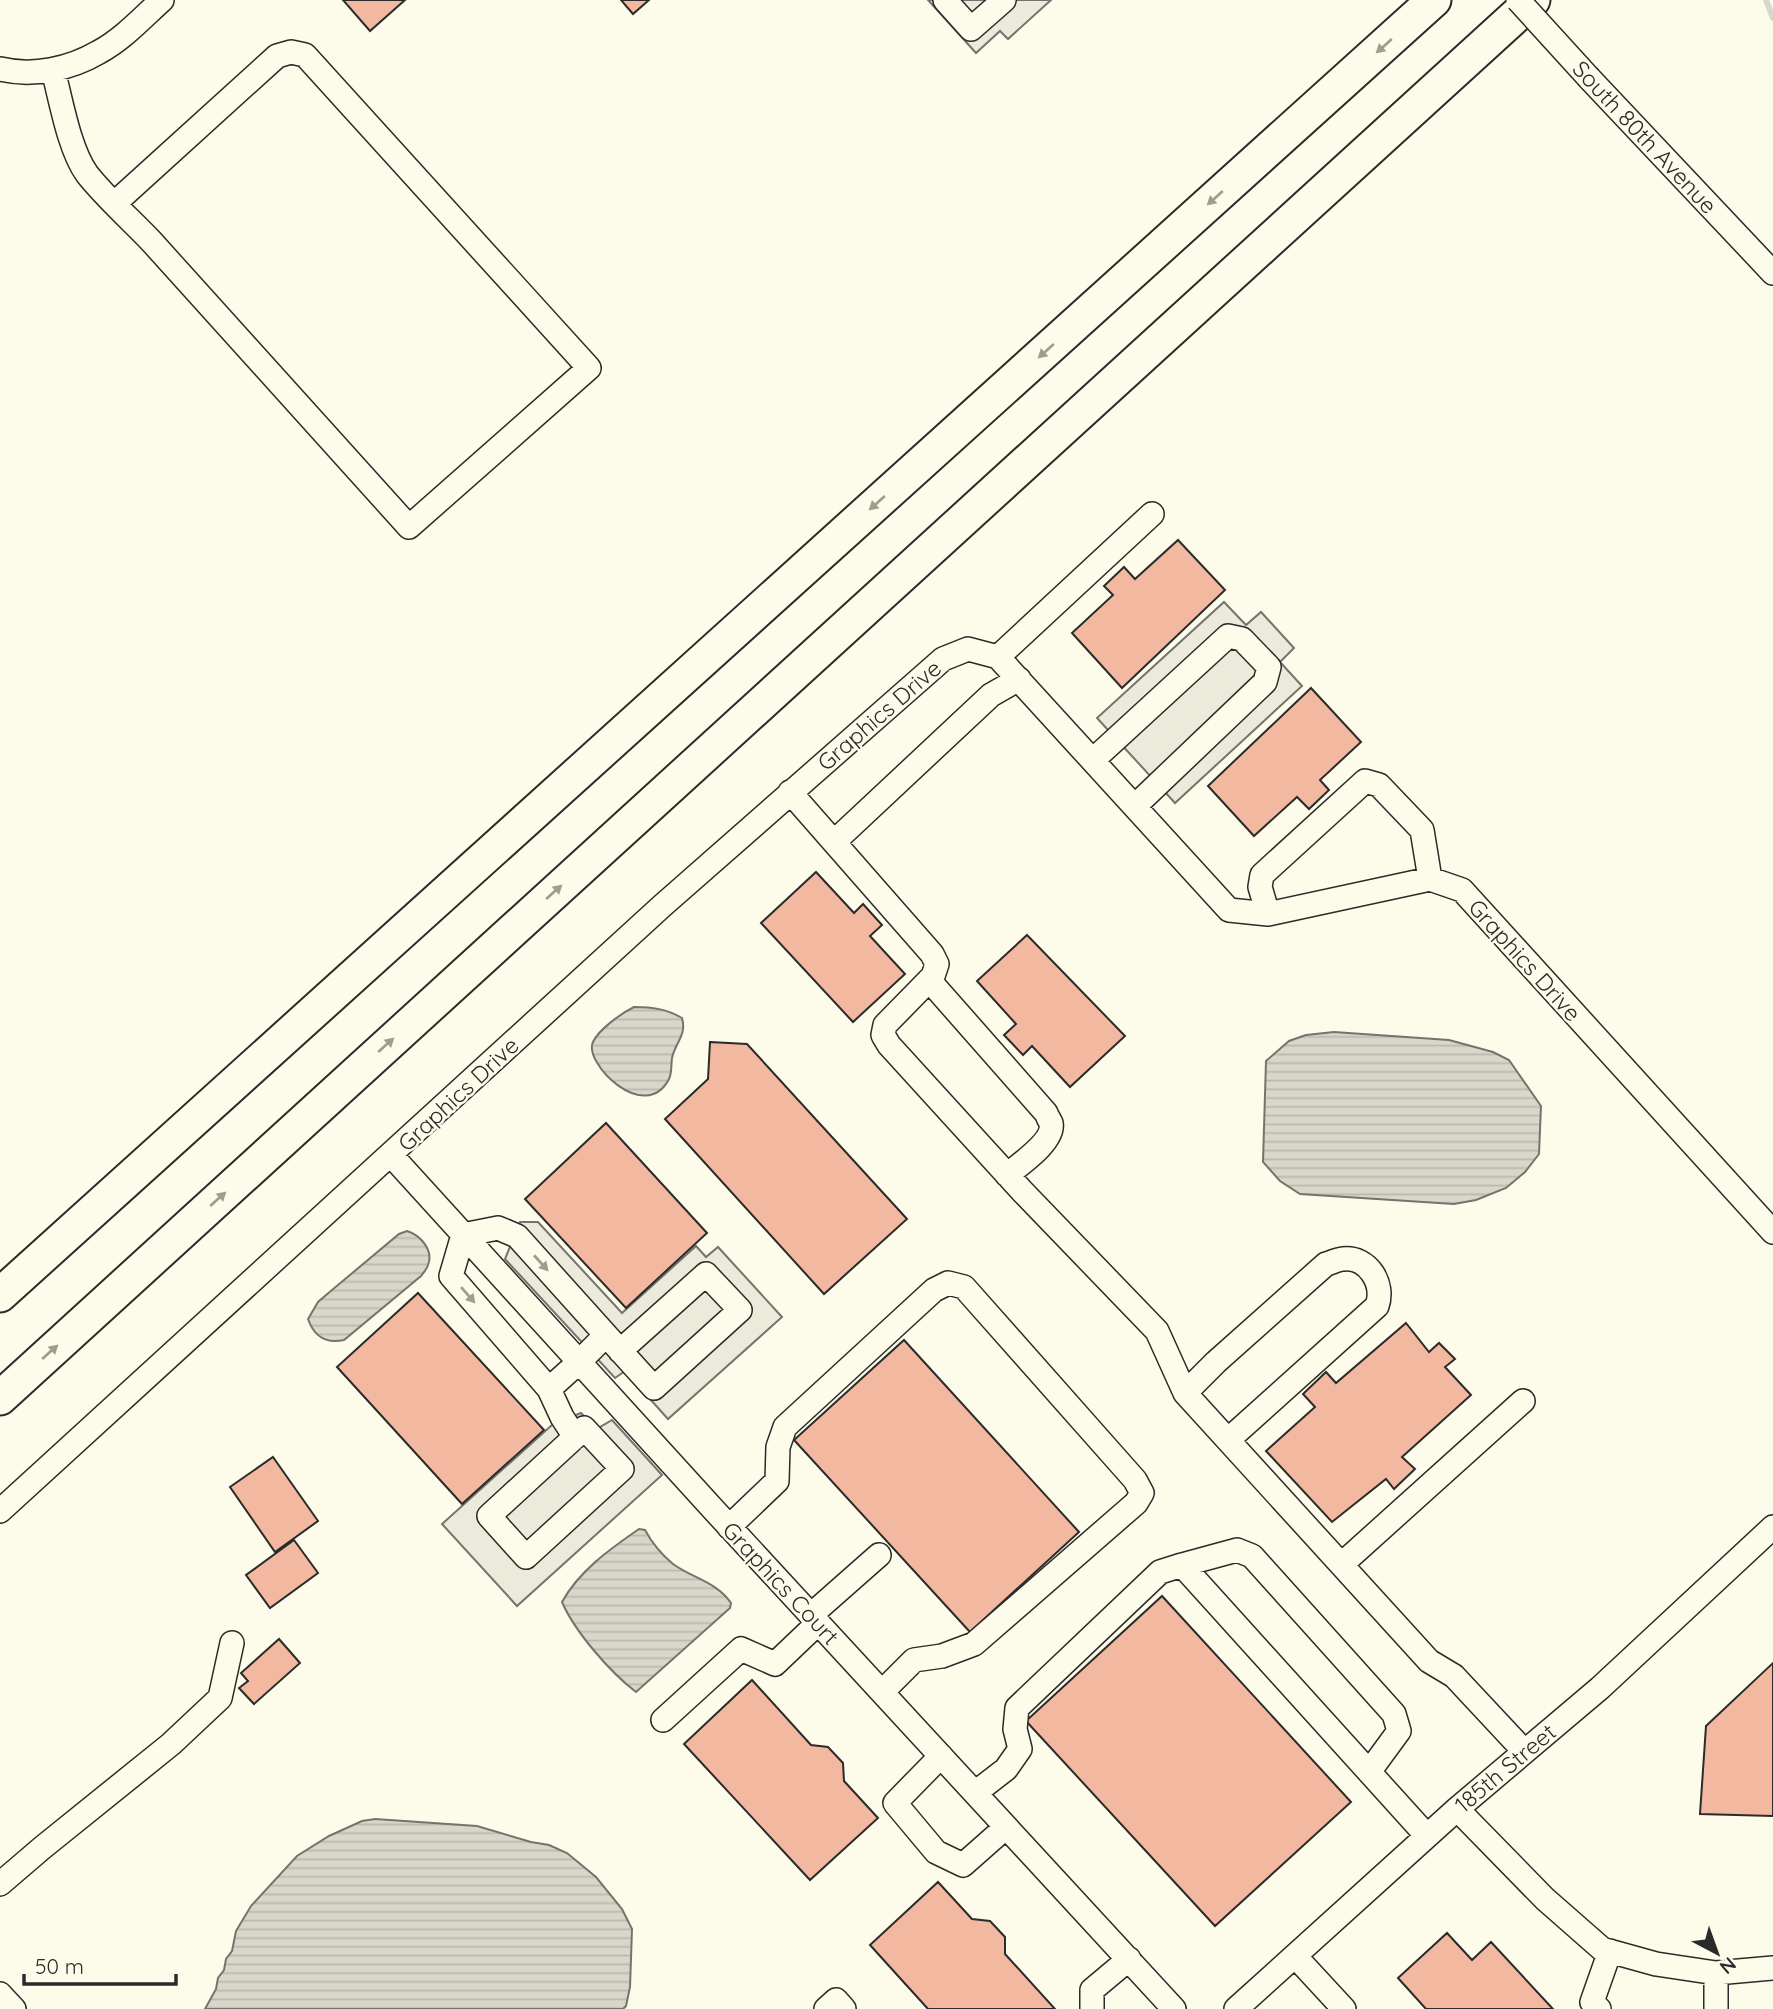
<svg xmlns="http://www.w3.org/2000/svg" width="1773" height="2009" viewBox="0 0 1773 2009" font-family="Quicksand,sans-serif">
<defs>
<pattern id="water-rules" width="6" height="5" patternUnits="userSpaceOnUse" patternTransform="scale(1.75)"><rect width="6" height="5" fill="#d8d7c9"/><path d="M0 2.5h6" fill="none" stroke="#bab9ad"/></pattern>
</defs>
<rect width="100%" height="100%" fill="#fdfbea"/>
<path fill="#eceadb" stroke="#74746e" stroke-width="2" d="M928 0H1051L1008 39 1000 31 976 53Z
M1224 602 1246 625 1261 612 1294 648 1280 662 1302 686 1175 803 1097 718Z
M520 1222H538L622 1313 696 1246 706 1257 718 1247 782 1317 668 1419 625 1371 615 1378 505 1259Z
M581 1413 595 1427H600L612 1420 662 1475 517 1606 442 1524 553 1424Z"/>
<path fill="url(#water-rules)" stroke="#74746e" stroke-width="2" d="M634 1007C652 1007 667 1009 682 1018 687 1035 675 1043 672 1058 671 1065 672 1073 669 1079 645 1125 583 1063 593 1042 599 1029 622 1013 634 1007Z
M1334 1032 1449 1040 1493 1052 1509 1060 1541 1106 1539 1154 1525 1172 1506 1188 1476 1200 1454 1204 1300 1194 1280 1181 1263 1162 1266 1061 1289 1041 1306 1035Z
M407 1231C420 1235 434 1250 428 1265 427 1269 424 1272 421 1276L344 1340C326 1344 314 1336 308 1319L318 1302 332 1290 399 1234Z
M639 1529 645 1530C652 1543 661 1554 673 1564 692 1578 717 1582 731 1603L730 1608 636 1692C610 1672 575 1632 562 1602 579 1571 610 1549 639 1529Z
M375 1819 477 1826 531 1842 549 1845 567 1853 596 1877 622 1909 632 1929 630 1987 626 2006 623 2009H205L216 1989 218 1978 224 1970 226 1959 232 1951 236 1931 251 1906 297 1856 329 1836 362 1821Z"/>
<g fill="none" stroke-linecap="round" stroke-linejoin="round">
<path stroke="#d8d7c9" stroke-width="6" d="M1766 0 1773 18"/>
</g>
<path fill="#f2b8a0" stroke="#2b2b2b" stroke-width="2" d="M343 0H405L370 31Z
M621 0H649L633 14Z
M1178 540 1225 590 1122 688 1072 633 1113 595 1104 586 1124 567 1135 579Z
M1311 688 1361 742 1320 780 1329 790 1309 809 1297 797 1254 836 1208 786Z
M816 872 854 913 863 904 882 925 870 936 905 974 853 1022 761 923Z
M1027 935 1125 1036 1070 1087 1032 1046 1023 1055 1004 1035 1016 1024 977 981Z
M710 1042 747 1044 907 1219 824 1294 665 1119 708 1079Z
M606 1123 707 1233 626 1308 525 1199Z
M418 1293 544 1430 462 1504 337 1367Z
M1406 1323 1429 1352 1439 1343 1455 1359 1445 1367 1471 1395 1402 1457 1415 1469 1394 1489 1386 1479 1332 1522 1266 1451 1315 1407 1303 1394 1326 1372 1336 1383Z
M904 1340 1079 1532 970 1632 794 1440Z
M273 1457 318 1521 275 1552 230 1487Z
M294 1540 318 1573 270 1608 246 1575Z
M1162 1596 1351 1802 1215 1926 1026 1721Z
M279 1639 300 1663 254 1704 239 1688 248 1681 241 1673Z
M1773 1663V1816L1700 1814 1706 1726Z
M752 1680 811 1745 828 1747 843 1763 844 1781 878 1818 810 1880 684 1744Z
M938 1882 972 1919 990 1921 1005 1937V1954L1055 2009H928L870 1945Z
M1447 1933 1472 1960 1491 1942 1553 2009H1426L1398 1978Z"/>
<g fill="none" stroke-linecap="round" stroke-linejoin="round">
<g stroke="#2b2b2b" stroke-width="26">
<path id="minor" d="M945 0 971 29 1004 0
M0 69C33 77 70 69 99 52 123 39 142 18 162 0
M53 70C61 100 69 149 87 174 105 197 131 220 151 241L409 527 589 368 305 55 291 52 277 56 115 203
M1589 78 1773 273
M998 657 1152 514
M1093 760 1228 636 1242 639 1269 667 1265 682 1135 806
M790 792 932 954 937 964 933 976 885 1025 883 1035 889 1045 1022 1191 1157 1331 1185 1393 1429 1661 1454 1676 1524 1751
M834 842 991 695 1019 679
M1268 914 1260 887 1262 875 1365 781 1379 785 1422 830 1430 879
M929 980 1046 1113C1046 1114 1051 1123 1051 1123 1055 1141 1019 1165 1007 1175
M391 1155 713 1509 1174 2009
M606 1335 654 1388 740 1310 706 1274 620 1351
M549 1389 579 1362 606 1335 517 1236 498 1228 463 1235 451 1276 549 1389 562 1417 575 1437 489 1516 526 1557 622 1469 584 1428 575 1437
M1185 1393 1216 1362 1326 1264C1331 1263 1338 1259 1343 1259 1368 1256 1385 1284 1377 1306L1228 1440
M0 1511 662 906 943 659 968 649 998 657 1229 910 1268 914 1430 879 1462 890 1773 1232
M729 1527 777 1481 778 1447 785 1427 934 1290 948 1283 964 1287 1135 1480 1142 1493 1136 1503 974 1644 942 1656 914 1660 882 1692
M1342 1564 1523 1401
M1182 1565 1237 1550 1252 1556 1394 1714 1399 1731 1369 1772
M811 1615 879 1555
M663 1720 741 1649 775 1664 818 1623
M941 1756 895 1803 936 1852 963 1865 1006 1827
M975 1793 1006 1769 1020 1749 1015 1729 1017 1708 1160 1572 1182 1565 1427 1836
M1457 1809 1545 1899 1602 1949 1656 1964 1716 1973 1773 1968
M0 1884 42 1848 171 1744 220 1698 232 1643
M1295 1956 1344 2009
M0 1994 14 2009
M826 2009 836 2000 844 2009
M1092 2009V1990L1129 1959
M1236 2009 1457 1809 1600 1688 1773 1527
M1599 2009 1592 2002 1610 1951
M1716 2009V1973"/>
</g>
<g stroke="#2b2b2b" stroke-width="37">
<path id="highway" d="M0 1295 1434 0
M0 1398 1533 0"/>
</g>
<use href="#minor" stroke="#fdfbea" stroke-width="23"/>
<use href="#highway" stroke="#fdfbea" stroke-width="33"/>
<g stroke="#2b2b2b" stroke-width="26" stroke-linecap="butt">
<path id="minor-bridge" d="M1518 0 1589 78"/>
</g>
<use href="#minor-bridge" stroke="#fdfbea" stroke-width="23"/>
</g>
<defs><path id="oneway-solid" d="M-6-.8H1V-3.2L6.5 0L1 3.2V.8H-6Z" transform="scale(1.75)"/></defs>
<g fill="#9e9d94">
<use href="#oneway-solid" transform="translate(1384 46) rotate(138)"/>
<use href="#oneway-solid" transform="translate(1215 198) rotate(138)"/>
<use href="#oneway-solid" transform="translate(1046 351) rotate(138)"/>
<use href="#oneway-solid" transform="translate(877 503) rotate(138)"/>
<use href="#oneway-solid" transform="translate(554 892) rotate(-42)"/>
<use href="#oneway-solid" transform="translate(386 1045) rotate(-42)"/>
<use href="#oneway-solid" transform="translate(218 1199) rotate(-42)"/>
<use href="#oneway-solid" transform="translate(541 1263) rotate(48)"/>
<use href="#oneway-solid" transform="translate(468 1295) rotate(49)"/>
<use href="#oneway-solid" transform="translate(50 1352) rotate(-42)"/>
</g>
<g text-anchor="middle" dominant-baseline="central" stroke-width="5" stroke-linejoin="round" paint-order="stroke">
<g font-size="23" fill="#2b2b2b" stroke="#fdfbea">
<text transform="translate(1645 137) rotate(47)">South 80th Avenue</text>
<text transform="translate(879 715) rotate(-41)">Graphics Drive</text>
<text transform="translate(1525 960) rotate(48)">Graphics Drive</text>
<text transform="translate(458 1094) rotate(-43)">Graphics Drive</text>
<text transform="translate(781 1583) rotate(47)">Graphics Court</text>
<text transform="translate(1505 1768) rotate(-40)">185th Street</text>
</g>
</g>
<g transform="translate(1717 1953) rotate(139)" stroke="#fdfbea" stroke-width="5" paint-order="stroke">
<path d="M0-5L12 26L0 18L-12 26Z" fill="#2b2b2b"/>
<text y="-10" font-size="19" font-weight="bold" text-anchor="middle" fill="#2b2b2b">N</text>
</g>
<path d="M24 1974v10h152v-10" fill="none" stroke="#2b2b2b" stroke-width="3.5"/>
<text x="35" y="1974" font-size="21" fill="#2b2b2b" stroke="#fdfbea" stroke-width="5" paint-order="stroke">50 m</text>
</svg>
